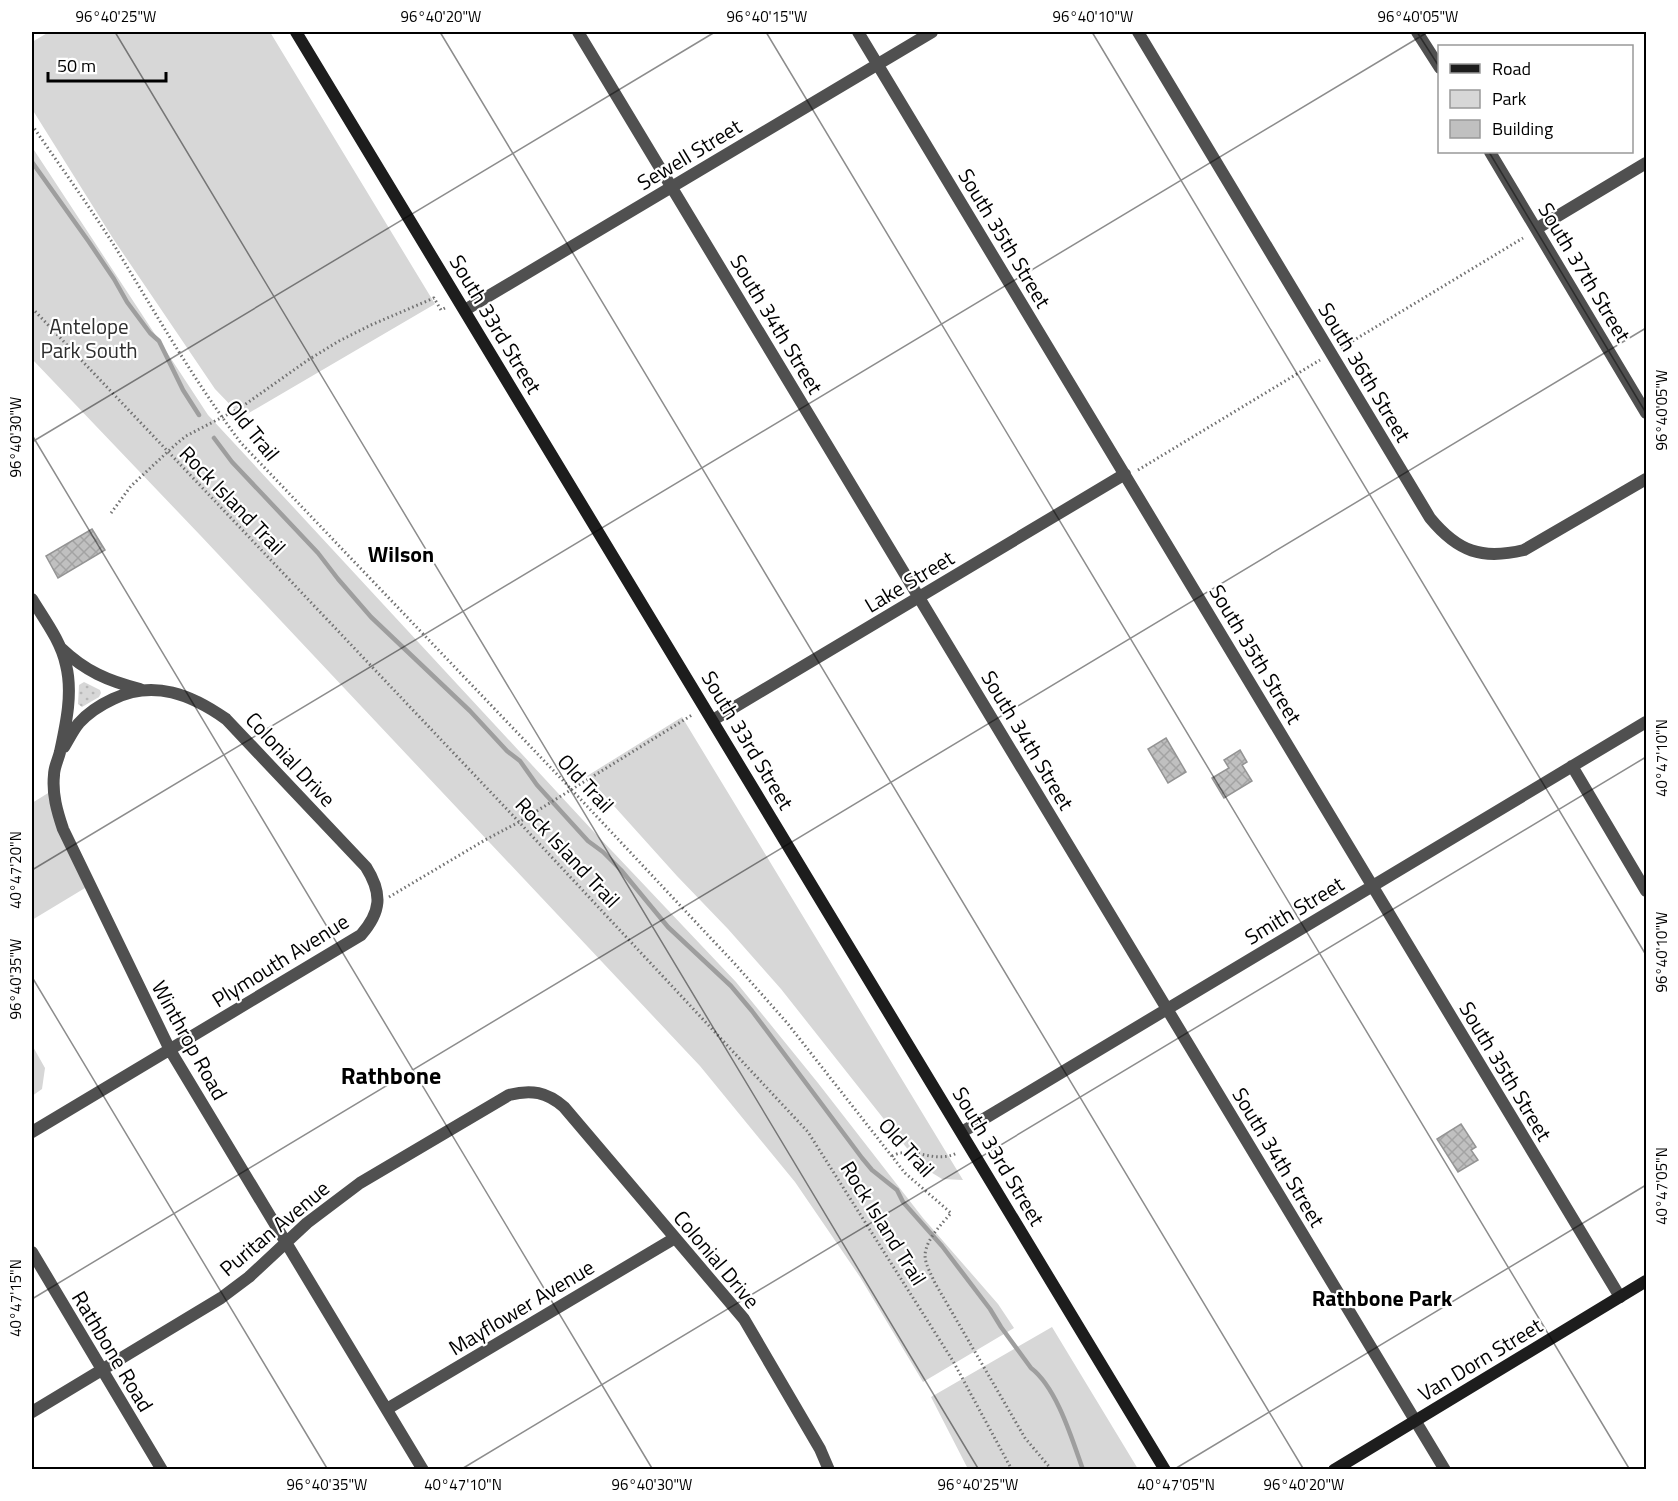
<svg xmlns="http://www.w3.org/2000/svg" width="1678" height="1501" viewBox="0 0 1678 1501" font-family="'Titillium Web',sans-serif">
<defs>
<pattern id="garden-dots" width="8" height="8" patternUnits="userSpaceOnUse" patternTransform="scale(1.5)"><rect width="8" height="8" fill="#d7d7d7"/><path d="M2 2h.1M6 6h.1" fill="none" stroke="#b7b7b7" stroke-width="1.8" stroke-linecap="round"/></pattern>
<pattern id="building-cross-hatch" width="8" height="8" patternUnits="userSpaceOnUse" patternTransform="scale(1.5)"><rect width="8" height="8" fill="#c0c0c0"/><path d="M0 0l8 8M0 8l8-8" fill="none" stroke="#a3a3a3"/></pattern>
</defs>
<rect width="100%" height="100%" fill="#fff"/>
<path fill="#d7d7d7" d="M49 32H270L435 304 242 417 215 389 114 240 32 109V42Z
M32 147 208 415 594 832 736 982 818 1083 923 1218 998 1304 1014 1328 923 1382 860 1277 795 1182 700 1066 200 535 32 359Z
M682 717 963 1180 942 1179 921 1166 781 989 728 929 677 876 587 776Z
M53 790 90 885 32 920V803Z
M32 1045 45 1068 42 1089 32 1096Z
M1052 1327 1138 1469H968L931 1397Z"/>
<path fill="url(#garden-dots)" d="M84 682 100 690 101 693 99 697 82 707 78 704 79 685Z"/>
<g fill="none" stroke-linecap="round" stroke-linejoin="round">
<path stroke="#9e9e9e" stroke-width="4.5" d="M32 162 89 242 114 279 127 302 150 333 159 341 183 390 199 415
M214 438 232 462 318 553 338 579 371 617 470 711 507 751 520 761 537 785 588 841 603 852 621 870 668 927 731 986 752 1011 862 1158 872 1170 897 1190 903 1202 942 1246 990 1309 1001 1327 1031 1368C1057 1388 1072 1439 1083 1470"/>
</g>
<path fill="url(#building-cross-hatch)" stroke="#949494" stroke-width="1.5" d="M92 529 105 550 58 578 46 556Z
M1166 738 1186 772 1168 783 1148 749Z
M1240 750 1247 762 1242 765 1252 781 1224 798 1212 778 1229 768 1224 760Z
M1461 1124 1476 1147 1471 1150 1478 1160 1458 1172 1437 1139Z"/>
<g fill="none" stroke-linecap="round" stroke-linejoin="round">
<path stroke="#727272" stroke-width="3" stroke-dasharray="1.5 3" stroke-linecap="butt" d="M32 125C60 166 90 207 117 250 157 316 195 382 241 443L571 789 735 964 788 1024 905 1173 951 1213C942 1224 926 1239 925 1255 925 1264 931 1274 935 1283L1025 1438 1052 1470
M32 308 519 822 808 1132 953 1361 1012 1470
M1341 348 1523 238
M1138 470 1320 360
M111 513 131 486 175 445 186 436 240 408 308 360 339 341 371 325 434 298 441 310 447 307
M389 897 485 840 519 822 692 715
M892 1156C895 1155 898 1153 901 1153 919 1150 937 1163 957 1153"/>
<path stroke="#505050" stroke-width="12" d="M578 32 1445 1470
M858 32 1620 1297
M1138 32 1430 518C1458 552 1482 560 1524 550L1646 479
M1417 32 1440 68
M1490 152 1646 413
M1536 229 1646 163
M465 310 932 32
M32 599C44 619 61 641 66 665 73 693 66 724 60 752 58 760 54 767 54 775 52 794 57 811 63 829L170 1050 423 1470
M61 648C85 671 108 681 140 689
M713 720 1125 474
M1572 766 1646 891
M32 1132 361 935C381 912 383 894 366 867L226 719C192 695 154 679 113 699 100 705 89 712 79 723 73 730 69 739 64 747
M962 1132 1646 722
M32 1252 162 1470
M387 1409 675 1238
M32 1412 221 1298 249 1277 307 1223 360 1183 509 1095C531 1089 547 1092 564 1107L744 1319 820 1449 829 1470"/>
<path stroke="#1d1d1d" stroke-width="12" d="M296 32 1165 1470
M1334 1470 1646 1281"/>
</g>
<path fill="none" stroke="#000" stroke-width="1.5" stroke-opacity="0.45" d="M115 32 979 1470M440 32 1304 1470M766 32 1630 1470M1092 32 1646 955M1417 32 1440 68M1489 152 1646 413M32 435 653 1470M32 442 715 32M32 870 1428 32M32 977 328 1470M32 1299 1646 328M460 1470 1646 757M1173 1470 1646 1185"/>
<g text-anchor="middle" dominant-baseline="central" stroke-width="4.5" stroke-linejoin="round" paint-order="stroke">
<g font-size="21" fill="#000" stroke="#fff">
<text transform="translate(689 154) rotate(-31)">Sewell Street</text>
<text transform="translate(1005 238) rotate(59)">South 35th Street</text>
<text transform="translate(1585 272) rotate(59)">South 37th Street</text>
<text transform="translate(496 324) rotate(59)">South 33rd Street</text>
<text transform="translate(777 324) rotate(59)">South 34th Street</text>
<text transform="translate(1365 372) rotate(59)">South 36th Street</text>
<text transform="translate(253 430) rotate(51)">Old Trail</text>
<text transform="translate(233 500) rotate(46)">Rock Island Trail</text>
<text transform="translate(909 581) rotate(-31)">Lake Street</text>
<text transform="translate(1256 654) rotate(59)">South 35th Street</text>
<text transform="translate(748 740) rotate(59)">South 33rd Street</text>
<text transform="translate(1028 740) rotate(59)">South 34th Street</text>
<text transform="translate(291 759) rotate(47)">Colonial Drive</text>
<text transform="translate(586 783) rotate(47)">Old Trail</text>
<text transform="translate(568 852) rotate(47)">Rock Island Trail</text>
<text transform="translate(1294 910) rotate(-31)">Smith Street</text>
<text transform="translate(280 960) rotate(-32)">Plymouth Avenue</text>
<text transform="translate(190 1040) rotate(61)">Winthrop Road</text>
<text transform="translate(1506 1071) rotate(59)">South 35th Street</text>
<text transform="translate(907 1147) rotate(48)">Old Trail</text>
<text transform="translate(999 1156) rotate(59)">South 33rd Street</text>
<text transform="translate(1279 1157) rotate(59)">South 34th Street</text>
<text transform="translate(884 1223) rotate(58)">Rock Island Trail</text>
<text transform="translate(274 1228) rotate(-40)">Puritan Avenue</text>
<text transform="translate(717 1259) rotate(50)">Colonial Drive</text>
<text transform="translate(521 1307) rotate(-31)">Mayflower Avenue</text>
<text transform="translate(113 1351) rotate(59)">Rathbone Road</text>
<text transform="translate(1480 1359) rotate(-31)">Van Dorn Street</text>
</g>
<g font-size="21" fill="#2e2e2e" stroke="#fff">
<text x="89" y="326">Antelope<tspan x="89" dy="24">Park South</tspan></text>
</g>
<g font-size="22" font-weight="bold" fill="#000" stroke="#fff">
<text x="401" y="554">Wilson</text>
<text x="1382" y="1298">Rathbone Park</text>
</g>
<g font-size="24" font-weight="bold" fill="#000" stroke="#fff">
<text x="391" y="1075">Rathbone</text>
</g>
</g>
<rect width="1678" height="1501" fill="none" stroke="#ffffff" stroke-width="66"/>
<rect x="1438" y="45" width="195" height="108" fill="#ffffff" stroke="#999999" stroke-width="1.5"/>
<rect x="1450" y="64" width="30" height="9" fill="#1d1d1d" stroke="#999999" stroke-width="1.5"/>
<text x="1492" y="75" font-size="18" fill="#000000">Road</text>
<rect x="1450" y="90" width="30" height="18" fill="#d7d7d7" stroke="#999999" stroke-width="1.5"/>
<text x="1492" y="105" font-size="18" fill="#000000">Park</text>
<rect x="1450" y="120" width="30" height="18" fill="#c0c0c0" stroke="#999999" stroke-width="1.5"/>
<text x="1492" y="135" font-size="18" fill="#000000">Building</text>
<path d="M48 72v9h118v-9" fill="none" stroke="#000000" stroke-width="3"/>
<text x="57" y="72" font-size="18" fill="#000000" stroke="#ffffff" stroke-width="4.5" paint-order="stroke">50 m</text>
<rect x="33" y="33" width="1612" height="1435" fill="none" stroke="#000" stroke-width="2"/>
<g font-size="15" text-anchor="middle" fill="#000">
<text x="116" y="22">96°40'25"W</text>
<text x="441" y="22">96°40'20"W</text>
<text x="767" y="22">96°40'15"W</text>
<text x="1093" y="22">96°40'10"W</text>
<text x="1418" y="22">96°40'05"W</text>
<text transform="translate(1662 410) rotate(-90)" y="5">96°40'05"W</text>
<text transform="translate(16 437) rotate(-90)" y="5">96°40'30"W</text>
<text transform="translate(1662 758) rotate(-90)" y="5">40°47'10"N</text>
<text transform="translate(16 870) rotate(-90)" y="5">40°47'20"N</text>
<text transform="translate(1662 952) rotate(-90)" y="5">96°40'10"W</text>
<text transform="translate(16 979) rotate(-90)" y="5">96°40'35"W</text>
<text transform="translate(1662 1186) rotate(-90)" y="5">40°47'05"N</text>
<text transform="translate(16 1298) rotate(-90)" y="5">40°47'15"N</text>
<text x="327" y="1490">96°40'35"W</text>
<text x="463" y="1490">40°47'10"N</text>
<text x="652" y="1490">96°40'30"W</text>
<text x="978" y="1490">96°40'25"W</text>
<text x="1176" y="1490">40°47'05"N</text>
<text x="1304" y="1490">96°40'20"W</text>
</g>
</svg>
